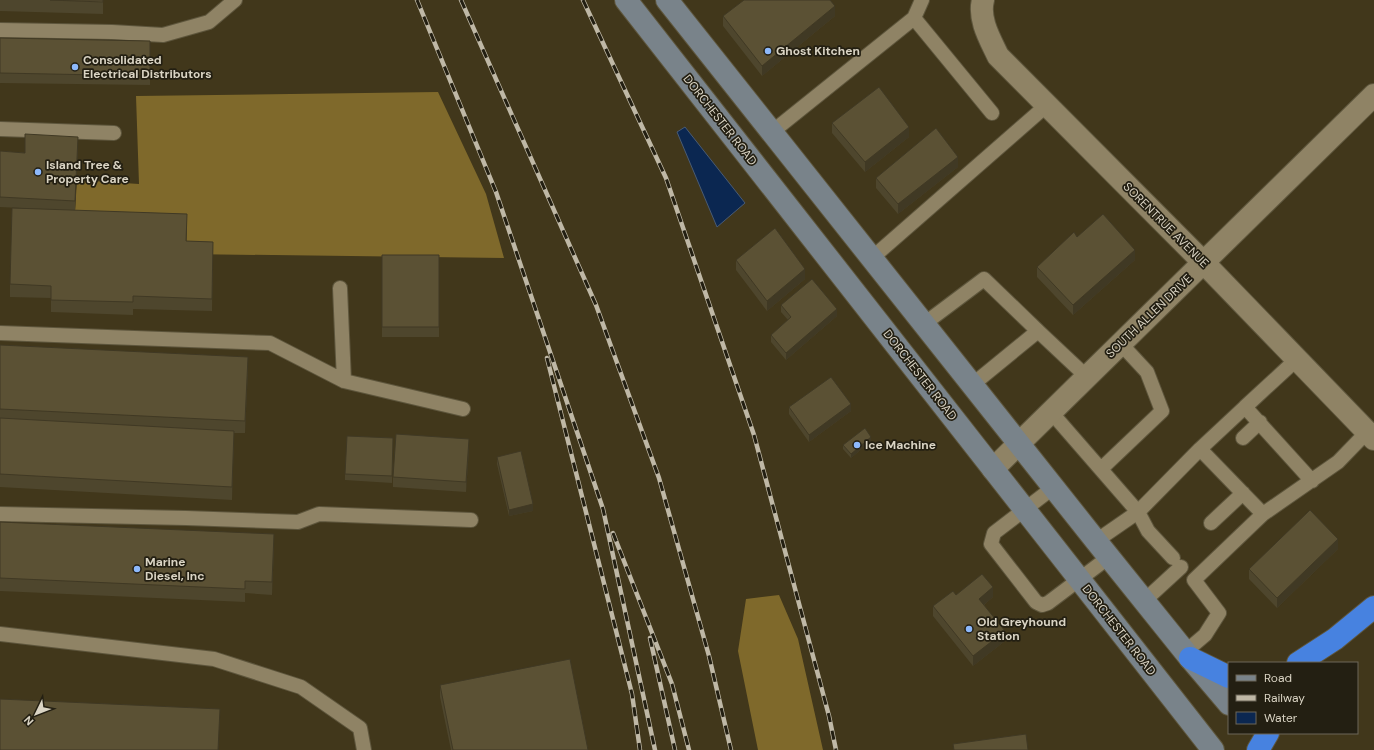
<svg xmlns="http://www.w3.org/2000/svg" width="1374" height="750" viewBox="0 0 1374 750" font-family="'DM Sans',sans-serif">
<rect width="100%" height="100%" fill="#41371b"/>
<path fill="#7f692b" d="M438 92 486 194 504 258 186 254 187 227 75 211 77 180 139 184 136 96Z
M779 595 798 639 823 750H758L738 651 746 599Z"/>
<path fill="#0b2751" stroke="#495b74" d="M685 127 745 203 717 227 677 132Z"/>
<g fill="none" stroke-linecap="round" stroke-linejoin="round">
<g stroke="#5d553c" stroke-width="16">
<path id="service" d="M914 18 992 113
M0 30 112 32 163 35 209 22 235 0
M0 129 114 133
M772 132 914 18 922 0
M872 258 1047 105
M340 288 344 381
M924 324 984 279 1038 331
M0 333 270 343 344 381 463 409
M1297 359 1245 407 1312 481
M972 385 1038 331 1087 377
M1051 412 1138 512 1148 531 1173 558
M1243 438 1260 422
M1200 449 1245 407
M1101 469 1162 411 1147 372 1121 344
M1054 487 994 533 991 544 1036 602 1042 605 1048 603 1109 557
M0 514 186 518 298 522 319 514 471 520
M1211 523 1243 493
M1096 541 1138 512 1200 449 1263 514 1338 462 1367 432
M1144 601 1181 567
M0 634 214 659 301 687 360 728 364 750
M1185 652 1205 635 1219 613 1194 580 1263 514"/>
</g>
<g stroke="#5d553c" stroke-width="24">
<path id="minor" d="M983 0C978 19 990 39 998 56L1203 262 1374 439
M993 469 1374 95"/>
</g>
<g stroke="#5d553c" stroke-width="24">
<path id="secondary" d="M626 0 1213 750
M667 0 1096 541 1190 658 1229 704"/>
</g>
<g stroke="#5d553c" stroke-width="24">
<path id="motorway" d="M1190 658 1229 677
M1298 663 1335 639 1374 607
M1258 750 1268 733"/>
</g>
<use href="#service" stroke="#8f8365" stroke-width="14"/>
<use href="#minor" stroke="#8f8365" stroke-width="22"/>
<use href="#secondary" stroke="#79838a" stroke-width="22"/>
<use href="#motorway" stroke="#4782e0" stroke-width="22"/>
<g stroke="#bfb8a6" stroke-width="4.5">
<path id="rail" d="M417 0 496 192 603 509 655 750
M461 0 596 305 659 478 709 656 731 750
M583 0 666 178 754 435 829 716 836 750
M547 358 632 694 640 750
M613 533 672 684 689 750
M650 638 675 750"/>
</g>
<use href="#rail" stroke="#231f12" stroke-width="3" stroke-dasharray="9" stroke-linecap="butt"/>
</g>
<path fill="#4e462d" d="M0 0H103V14L0 11Z
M723 16H835L762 76 723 26Z
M0 38 150 41V85L0 83Z
M832 123 909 137 865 172 832 133Z
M78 147 75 210 186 241 213 242 212 311 133 309V315L51 312V298L10 297V284L42 209 0 207V151L25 153Z
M958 167 898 214 876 188V178Z
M1077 237 1135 260 1073 315 1037 277V267Z
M382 255H439V337H382Z
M736 260 805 279 767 311 736 270Z
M781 305 837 316 786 360 771 342V335L788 320 781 312Z
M0 345 248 369 245 433H234L232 500 0 487Z
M789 407 851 411 809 442 789 414Z
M871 441 851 458 843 449V445Z
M393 445 392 483 345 480V474Z
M469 449 466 492 393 487V477Z
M497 457 533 511 509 516 497 464Z
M0 522 274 547 272 595 245 593V602L0 591Z
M1338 549 1277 608 1249 579V569Z
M956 595 993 597 984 605 1005 641 973 666 933 616V606Z
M440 685 588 750H451L440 697Z"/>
<path fill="#403924" d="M835 6V16L762 76V66Z
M909 127V137L865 172V162Z
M78 137V147L75 211V201Z
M958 157V167L898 214V204Z
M1135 250V260L1073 315V305Z
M805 269V279L767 311V301Z
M837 309V316L786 360V353Z
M248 357V369L245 433V421Z
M851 404V411L809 442V435Z
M234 431V444L232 500V487Z
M871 437V441L851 458V454Z
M469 439V449L466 492V482Z
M533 504V511L509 516V510Z
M274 534V547L272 595V582Z
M1338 539V549L1277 608V598Z
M993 587V597L979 609V599Z
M1005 631V641L973 666V656Z
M220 709 219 750H218Z"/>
<path fill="#5b5134" stroke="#403924" d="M50 0H103V2Z
M744 0H830L835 6 762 66 723 16Z
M0 38 150 41V76L0 73Z
M879 87 909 127 865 162 832 123Z
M936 128 958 157 898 204 876 178Z
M25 134 78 137 75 201 0 197V151L25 153Z
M12 208 187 214 186 241 213 242 212 299 133 296V302L51 300V286L10 284Z
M1103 214 1135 250 1073 305 1037 267 1074 232 1077 237Z
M775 228 805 269 767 301 736 260Z
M382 255H439V327H382Z
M812 279 837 309 786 353 771 335 791 317 781 305Z
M0 345 248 357 245 421 0 409Z
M831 377 851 404 809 435 789 407Z
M0 418 234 431 232 487 0 474Z
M865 428 871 437 851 454 843 445Z
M396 434 469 439 466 482 393 477Z
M347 436 393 438 392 476 345 474Z
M521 451 533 504 509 510 497 457Z
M1310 510 1338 539 1277 598 1249 569Z
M0 522 274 534 272 582 245 581V589L0 578Z
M982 574 993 587 979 599 1005 631 973 656 933 606 953 591 956 595Z
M570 659 588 750H453L440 685Z
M0 699 220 709 218 750H0Z
M1026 734 1028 750H954L953 744Z"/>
<g fill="#8db9fc" stroke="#231f12" stroke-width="1.5">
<circle cx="768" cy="51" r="4"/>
<circle cx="75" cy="67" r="4"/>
<circle cx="38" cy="172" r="4"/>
<circle cx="857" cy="445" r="4"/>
<circle cx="137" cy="569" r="4"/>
<circle cx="969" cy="629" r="4"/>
</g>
<g text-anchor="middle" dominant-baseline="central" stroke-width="3.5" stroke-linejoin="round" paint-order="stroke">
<g font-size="12" font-weight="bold" fill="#dad4c4" stroke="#231f12" text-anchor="start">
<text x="776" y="51">Ghost Kitchen</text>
<text x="83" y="60">Consolidated<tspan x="83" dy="14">Electrical Distributors</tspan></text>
<text x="46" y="165">Island Tree &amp;<tspan x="46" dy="14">Property Care</tspan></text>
<text x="865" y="445">Ice Machine</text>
<text x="145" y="562">Marine<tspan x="145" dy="14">Diesel, Inc</tspan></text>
<text x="977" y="622">Old Greyhound<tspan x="977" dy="14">Station</tspan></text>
</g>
<g font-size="12" fill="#dad4c4" stroke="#231f12">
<text transform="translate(720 120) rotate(52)">DORCHESTER ROAD</text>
<text transform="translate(1166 225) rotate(45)">SORENTRUE AVENUE</text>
<text transform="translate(1149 316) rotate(-44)">SOUTH ALLEN DRIVE</text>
<text transform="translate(920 375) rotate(52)">DORCHESTER ROAD</text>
<text transform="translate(1119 630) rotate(52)">DORCHESTER ROAD</text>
</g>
</g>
<rect x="1228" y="662" width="130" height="72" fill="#231f12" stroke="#6c6759"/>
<rect x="1236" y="675" width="20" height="6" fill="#79838a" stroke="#6c6759"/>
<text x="1264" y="682" font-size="12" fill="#dad4c4">Road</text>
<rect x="1236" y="695" width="20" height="6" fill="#bfb8a6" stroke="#6c6759"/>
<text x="1264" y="702" font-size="12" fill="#dad4c4">Railway</text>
<rect x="1236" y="712" width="20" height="12" fill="#0b2751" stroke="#6c6759"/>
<text x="1264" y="722" font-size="12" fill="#dad4c4">Water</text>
<g transform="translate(36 714) rotate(227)" stroke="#231f12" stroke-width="3" paint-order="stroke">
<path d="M0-3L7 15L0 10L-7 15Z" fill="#dad4c4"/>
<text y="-6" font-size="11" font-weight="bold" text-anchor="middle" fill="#dad4c4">N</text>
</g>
</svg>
